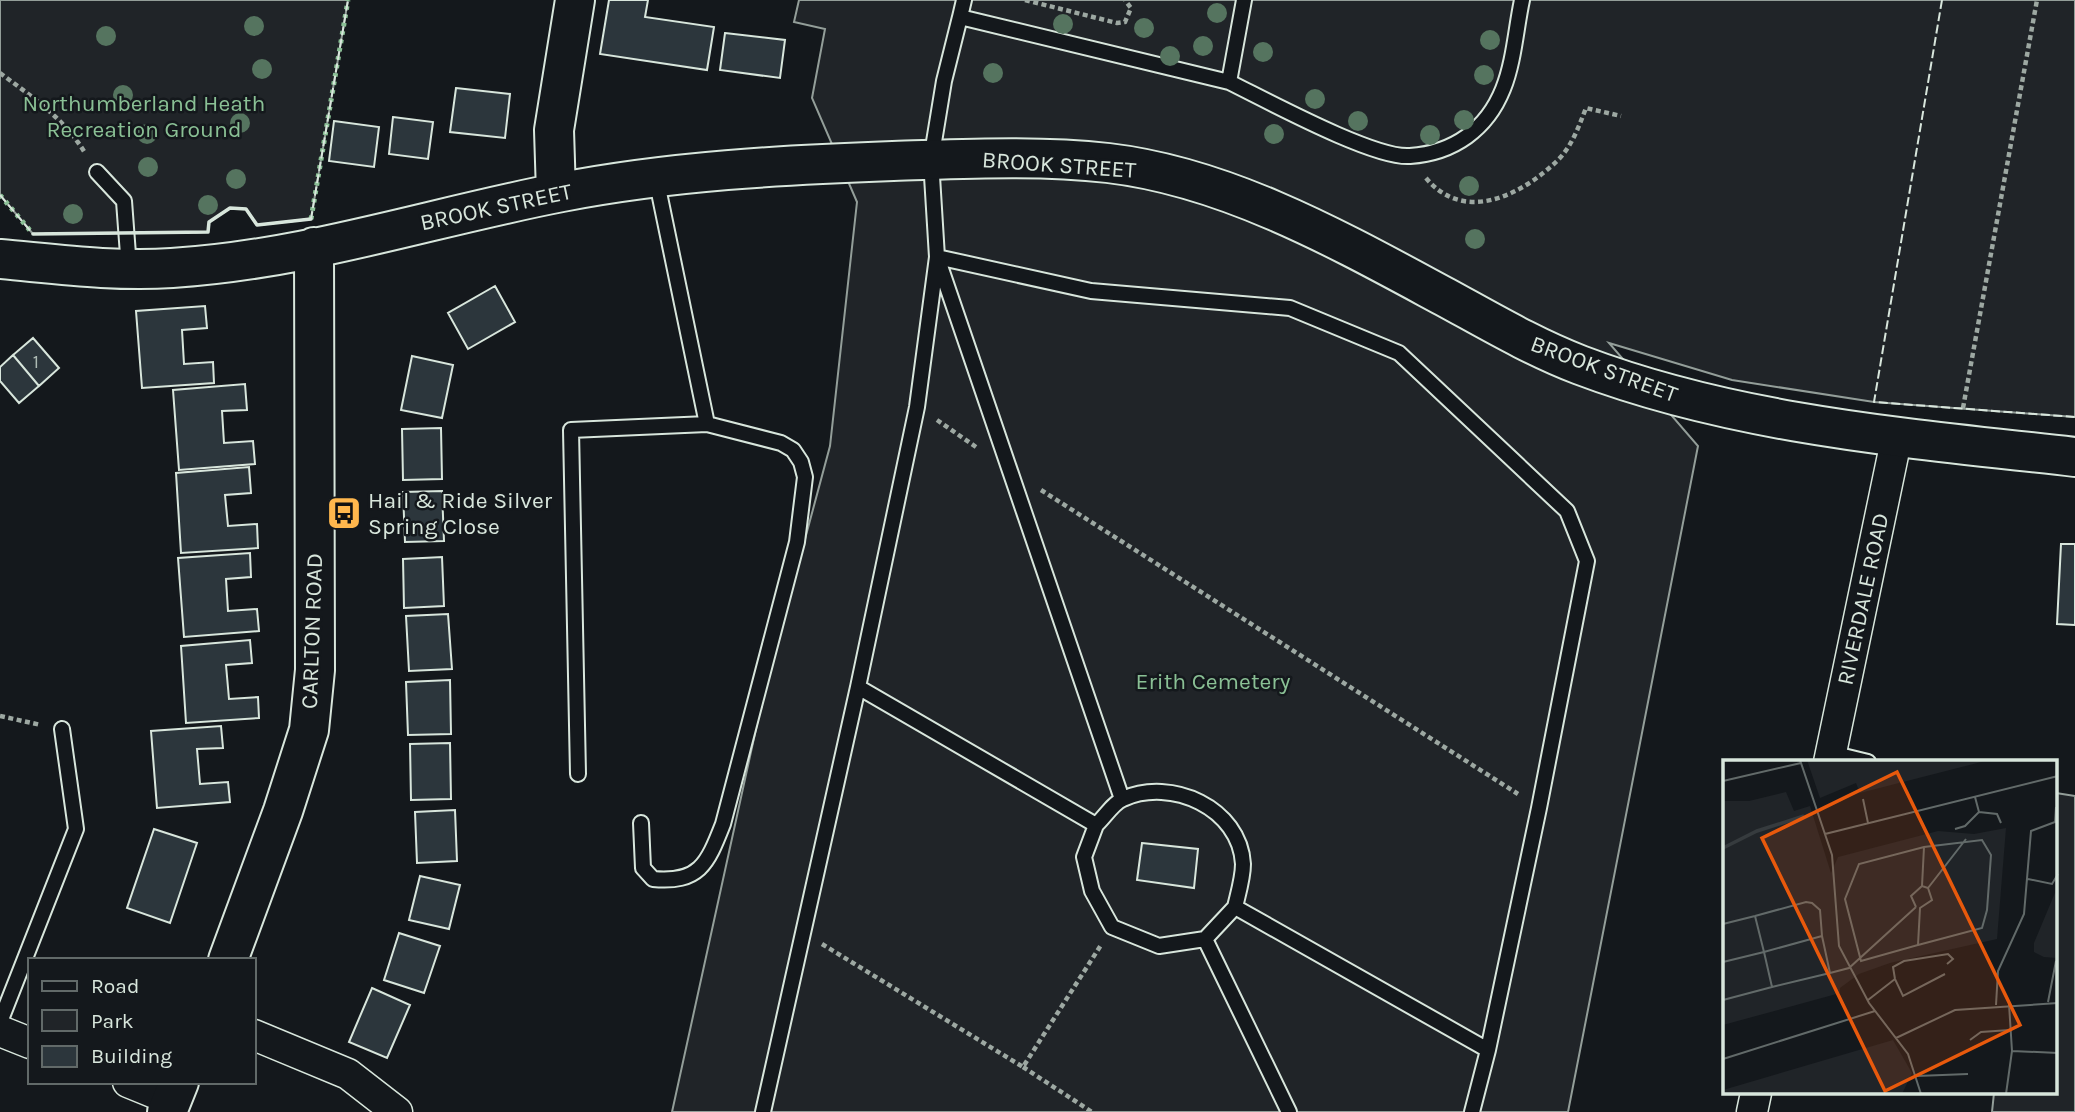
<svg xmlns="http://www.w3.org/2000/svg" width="2075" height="1112" viewBox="0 0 2075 1112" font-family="Karla,sans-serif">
<rect width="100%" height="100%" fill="#14181c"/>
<path fill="#202428" stroke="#939e99" stroke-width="2" d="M0 0H348L311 219 257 225 246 209 230 208 209 222 208 232 33 234 0 195Z
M799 0H2075V417L1874 402 1732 380 1609 343 1698 446 1568 1112H672L765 688 830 446 857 202 812 98 825 29 794 22Z
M2056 793 2075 796V1112H1992L1994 1093H2056Z"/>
<path fill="#2c363c" stroke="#d8e6dc" stroke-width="2" d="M609 0H648L645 17 714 27 707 70 600 54Z
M725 33 785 40 780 78 720 70Z
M456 88 510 94 505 138 450 132Z
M393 117 433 122 428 159 389 154Z
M334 121 379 127 374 167 329 161Z
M495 286 515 322 468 349 448 313Z
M205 306 207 328 182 330 184 364 213 362 214 383 142 388 136 311Z
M33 338 59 368 39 386 13 355Z
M13 355 39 386 19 403 0 381V367Z
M412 356 453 365 442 418 401 410Z
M245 384 247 410 222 411 224 443 253 441 255 464 179 470 173 390Z
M441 428 442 479 403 480 402 429Z
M249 467 251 493 225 495 228 526 257 524 258 548 181 553 176 473Z
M442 491 444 541 405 542 403 492Z
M2061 544H2075V625L2057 624Z
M250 553 251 577 226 579 228 611 257 609 259 631 184 637 178 558Z
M442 557 444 606 404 608 403 559Z
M448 614 452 669 409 671 406 616Z
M250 640 252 663 226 665 229 699 258 697 259 718 186 723 181 646Z
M450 680 451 734 408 735 406 682Z
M221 726 223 748 197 749 200 784 228 782 230 802 157 808 151 731Z
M450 743 451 799 411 800 410 744Z
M455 810 457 861 417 863 415 812Z
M154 829 197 843 170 923 127 908Z
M1142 843 1198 849 1194 888 1137 880Z
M420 876 460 885 449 929 409 920Z
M399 933 440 946 424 993 384 980Z
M372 988 410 1005 387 1058 349 1042Z"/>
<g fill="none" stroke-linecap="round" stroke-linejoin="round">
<g stroke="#d8e6dc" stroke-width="18">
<path id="lane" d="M1244 0 1229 82C1266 100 1374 159 1410 156 1454 153 1487 129 1503 89 1514 62 1516 28 1522 0
M960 17 964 0
M97 172 124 201 129 268
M1831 753 1868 762
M578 774 571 430 707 424 656 178
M1122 799 937 257 931 160 944 81 960 17 1229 82
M641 823 643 868 653 879C699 883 707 865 723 824L797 542 805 477 801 462 793 450 781 443 707 424
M1096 825C1104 818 1113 803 1123 799 1171 777 1240 808 1243 864 1243 878 1238 894 1235 907
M1205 939 1289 1112
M0 1022 76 829 62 729
M763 1112 858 687
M1472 1112 1488 1050 1539 808 1587 561 1567 511 1399 353 1290 308 1091 291 937 257 917 407 858 687 1096 825 1084 857 1092 891 1112 927 1159 946 1205 939 1235 907 1488 1050"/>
</g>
<g stroke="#d8e6dc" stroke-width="33">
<path id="street" d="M1829 762 1897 436
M0 1031 30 1043
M254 1035 348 1074 397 1112
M128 1082 172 1100
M1752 1112 1756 1093"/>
</g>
<g stroke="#d8e6dc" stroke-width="42">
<path id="secondary" d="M556 193 554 130 575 0
M0 259C56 264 115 272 172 268 304 260 432 217 562 192 671 171 782 165 893 161 964 159 1037 155 1108 163 1228 177 1341 241 1445 297 1489 321 1533 347 1580 365 1738 425 1908 438 2075 457
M228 960 283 811 309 730 315 670 314 247
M167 1112 179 1082"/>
</g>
<path stroke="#9da8a2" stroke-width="4.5" stroke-dasharray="5 3.5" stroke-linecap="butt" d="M1025 0 1117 23 1125 22 1131 8 1125 0
M0 73C31 96 65 119 85 153
M1426 178C1465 225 1523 194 1558 160 1572 146 1579 126 1586 108L1621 116
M1963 408 2037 0
M937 420 976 447
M1041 490 1518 794
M0 716 41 725
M822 944 1023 1067 1101 945
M1023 1067 1092 1112"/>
<use href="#lane" stroke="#14181c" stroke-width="14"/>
<use href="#street" stroke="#14181c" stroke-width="30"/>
<use href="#secondary" stroke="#14181c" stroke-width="38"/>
<path stroke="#8ac095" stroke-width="5" stroke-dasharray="3.5 5" stroke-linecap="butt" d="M0 195 33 234
M311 219 348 0"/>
<path stroke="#d8e6dc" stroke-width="2" stroke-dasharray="9 3.5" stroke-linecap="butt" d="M1942 0 1874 402 2075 417
M0 195 33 234 208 232 209 222 230 208 246 209 257 225 311 219 348 0"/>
<path stroke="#d8e6dc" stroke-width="3.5" d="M33 234 208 232 209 222 230 208 246 209 257 225 311 219"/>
</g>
<g fill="#55745f">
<circle cx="1217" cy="13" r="10"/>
<circle cx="1063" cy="24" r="10"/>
<circle cx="254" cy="26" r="10"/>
<circle cx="1144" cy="28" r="10"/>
<circle cx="106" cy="36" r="10"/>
<circle cx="1490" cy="40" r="10"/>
<circle cx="1203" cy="46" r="10"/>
<circle cx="1263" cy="52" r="10"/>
<circle cx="1170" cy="56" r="10"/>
<circle cx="262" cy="69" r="10"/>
<circle cx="993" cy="73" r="10"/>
<circle cx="1484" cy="75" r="10"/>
<circle cx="123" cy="95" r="10"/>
<circle cx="1315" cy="99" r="10"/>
<circle cx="1464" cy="120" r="10"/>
<circle cx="1358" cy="121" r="10"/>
<circle cx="240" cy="123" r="10"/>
<circle cx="147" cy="134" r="10"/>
<circle cx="1274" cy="134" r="10"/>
<circle cx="1430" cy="135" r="10"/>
<circle cx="148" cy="167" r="10"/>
<circle cx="236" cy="179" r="10"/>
<circle cx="1469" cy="186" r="10"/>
<circle cx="208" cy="205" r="10"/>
<circle cx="73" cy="214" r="10"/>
<circle cx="1475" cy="239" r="10"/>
</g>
<defs>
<g id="bus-square" transform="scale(1.75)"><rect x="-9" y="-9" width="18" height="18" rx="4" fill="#ffb74d" stroke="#14181c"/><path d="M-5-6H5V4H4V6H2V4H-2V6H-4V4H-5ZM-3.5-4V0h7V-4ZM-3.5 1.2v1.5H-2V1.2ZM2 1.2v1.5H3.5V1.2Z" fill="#111"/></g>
</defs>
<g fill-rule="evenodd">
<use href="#bus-square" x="344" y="513"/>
</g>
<g text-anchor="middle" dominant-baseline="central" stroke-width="5" stroke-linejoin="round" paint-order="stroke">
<g font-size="19" fill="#adbab4">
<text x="36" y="362">1</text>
</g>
<g font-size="23" fill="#8ac095" stroke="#14181c">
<text x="144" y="103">Northumberland Heath<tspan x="144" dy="26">Recreation Ground</tspan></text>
<text x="1213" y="681">Erith Cemetery</text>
</g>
<g font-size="23" fill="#d8e6dc" stroke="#14181c">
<text transform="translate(1059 165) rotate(4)">BROOK STREET</text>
<text transform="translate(496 207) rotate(-12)">BROOK STREET</text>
<text transform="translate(1604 369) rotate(20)">BROOK STREET</text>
<text transform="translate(1863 599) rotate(-78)">RIVERDALE ROAD</text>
<text transform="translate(312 631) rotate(-88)">CARLTON ROAD</text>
</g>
<g font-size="23" fill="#d8e6dc" stroke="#14181c" text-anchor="start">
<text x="368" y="500">Hail &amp; Ride Silver<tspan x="368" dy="26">Spring Close</tspan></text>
</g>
</g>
<g transform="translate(1723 760)">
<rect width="334" height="334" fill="#14181c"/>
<path d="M84 0H262V1L137 33 133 23 97 38ZM63 32 71 51 87 46 108 113 115 97 215 71 251 74 283 68 274 179 167 203 136 214 117 228V233L0 265V41H26ZM334 128V198L321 197 311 192V183ZM170 280 189 313 179 334H0V330Z" fill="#202428"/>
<path fill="none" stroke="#363b3e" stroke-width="3.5" d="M0 88 34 71 81 56"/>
<path fill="none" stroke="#626a69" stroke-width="2" d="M77 0 109 95 116 186 146 243 185 294 198 334M0 21 78 3M140 39 145 63M256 52 274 54 278 63M232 69 242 66 256 52 252 37M102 74 335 16M305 119 329 124 335 114M205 128 243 79M193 147 188 136 199 126M0 164 32 156 83 142 89 143 97 150 99 176 41 192 32 156M99 176 107 213 126 208 193 147M195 185 259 168 264 150 268 95 259 80 201 87 136 104 122 139 138 201 195 185 197 148 209 140 205 128 199 126 201 87M0 202 41 192 49 227 107 213M172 219 170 207 181 201 225 194 230 199 224 204M0 240 49 227M145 240 172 219 180 236 222 214M325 242 333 201M273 245 275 211 301 154 308 71 332 62 333 47M173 278 232 250 335 243M247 280 258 272 287 270M289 291 335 293M0 299 152 251M194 316 245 314M283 334 289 291 286 244"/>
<path fill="#e8590c" fill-opacity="0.15" stroke="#e8590c" stroke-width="3.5" d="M174 12 297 265 162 331 39 78Z"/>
<rect width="334" height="334" fill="none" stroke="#d8e6dc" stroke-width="3.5"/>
</g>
<rect x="28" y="958" width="228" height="126" fill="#14181c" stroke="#626a69" stroke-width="2"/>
<rect x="42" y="981" width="35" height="10" fill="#14181c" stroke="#626a69" stroke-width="2"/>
<text x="91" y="993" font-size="21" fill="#d8e6dc">Road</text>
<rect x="42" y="1010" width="35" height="21" fill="#202428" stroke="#626a69" stroke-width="2"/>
<text x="91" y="1028" font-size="21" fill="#d8e6dc">Park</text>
<rect x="42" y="1046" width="35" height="21" fill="#2c363c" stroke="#626a69" stroke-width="2"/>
<text x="91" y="1063" font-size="21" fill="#d8e6dc">Building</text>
</svg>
